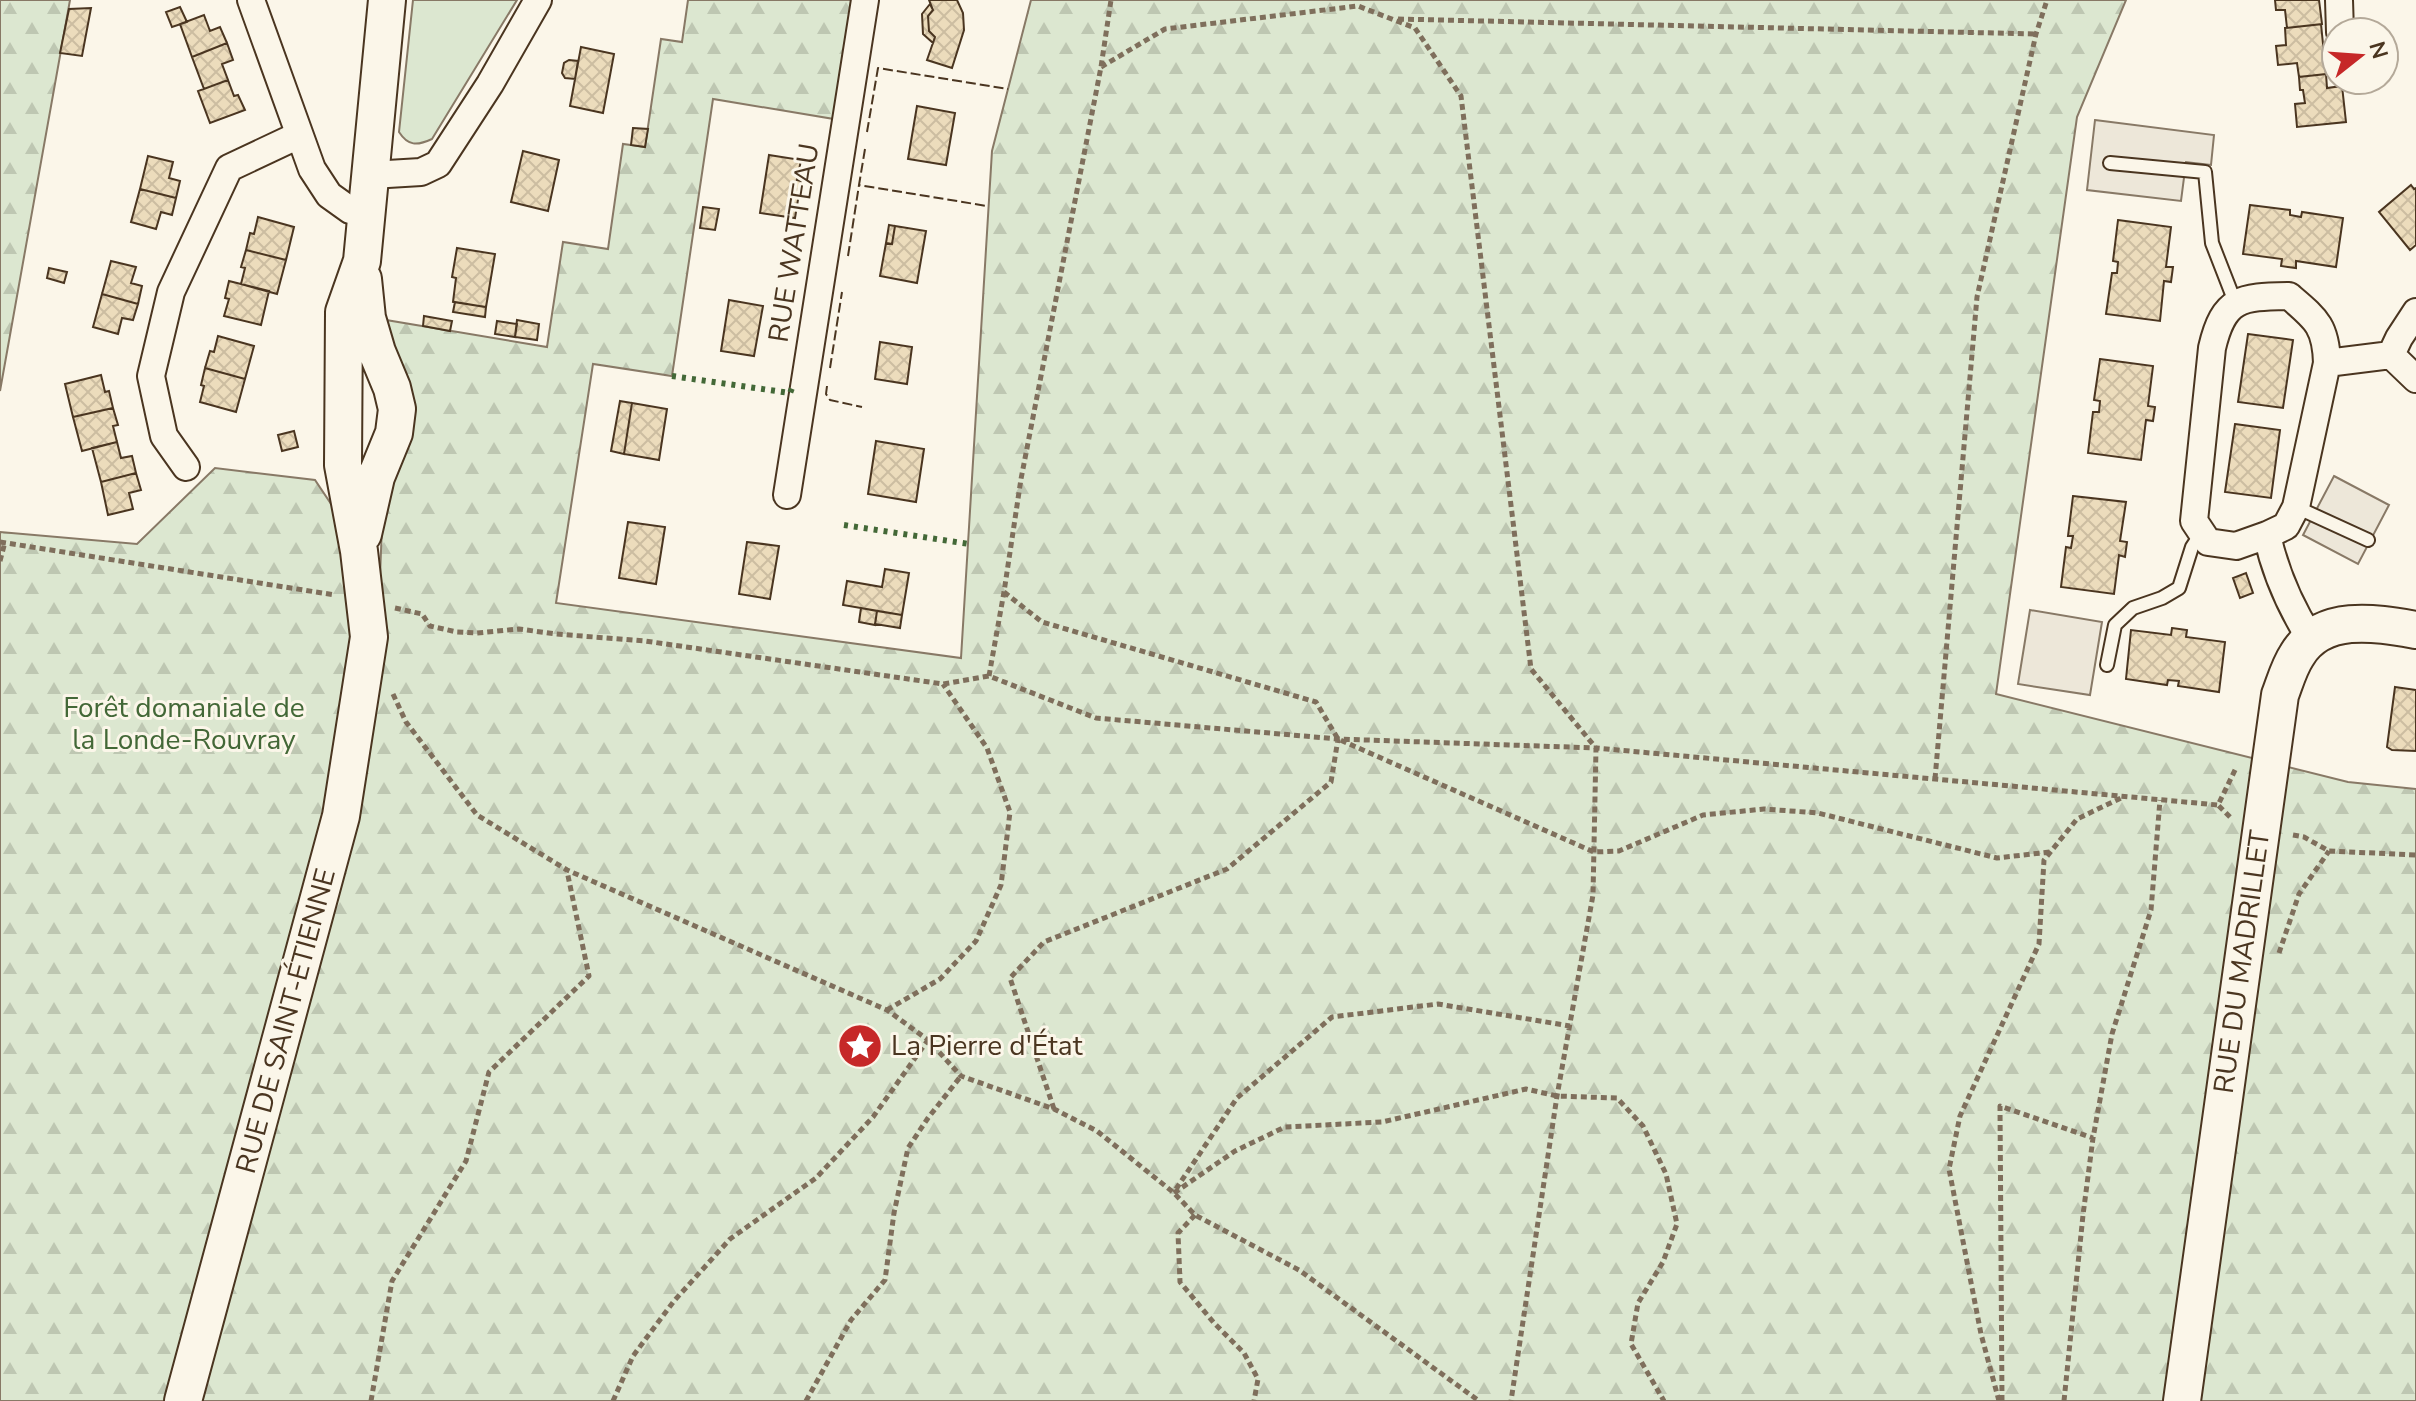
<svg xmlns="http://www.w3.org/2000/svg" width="2416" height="1401" viewBox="0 0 2416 1401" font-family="'Nunito Sans',sans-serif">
<defs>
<pattern id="forest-firs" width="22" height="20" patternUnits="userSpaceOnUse" patternTransform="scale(2)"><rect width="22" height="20" fill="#dce7d0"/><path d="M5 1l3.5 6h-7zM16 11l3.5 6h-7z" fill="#bec7b2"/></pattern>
<pattern id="building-cross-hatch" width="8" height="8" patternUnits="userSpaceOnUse" patternTransform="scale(2)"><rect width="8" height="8" fill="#ecdcbc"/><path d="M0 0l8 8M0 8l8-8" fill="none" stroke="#ccbda1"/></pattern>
</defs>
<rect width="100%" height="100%" fill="#fbf6e9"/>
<path fill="#dce7d0" stroke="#887966" stroke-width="2" d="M413 0H517L432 139C417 146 408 146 399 132Z"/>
<path fill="url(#forest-firs)" stroke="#887966" stroke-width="2" d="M0 0H70L0 391Z
M688 0H856L834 119 713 99 672 376 593 364 556 603 961 658 992 151 1031 0H2126L2077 117 1996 694 2348 782 2416 789V1401H0V532L137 544 215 468 315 480 380 577 383 499 380 319 547 347 563 242 608 249 623 144 645 147 661 39 682 42Z"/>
<path fill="#ede7d9" stroke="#887966" stroke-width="2" d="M2095 120 2214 135 2211 165 2186 162 2181 201 2087 190Z
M2334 476 2389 505 2358 564 2303 535Z
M2030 610 2102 622 2090 695 2018 684Z"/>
<path fill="url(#building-cross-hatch)" stroke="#4a3520" stroke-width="2" d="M929 0H957L963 13 964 30 952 68 927 60 935 37 929 31 928 16 933 10Z
M2275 0H2319L2322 24 2287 28 2285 10H2276Z
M930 4 933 10 928 16 929 31 935 37 933 43 923 34 922 14Z
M180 7 187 22 172 27 166 12Z
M91 8 82 56 60 53 69 9Z
M204 15 210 31 220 27 227 43 192 57 180 24Z
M2321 24 2326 74 2299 77 2297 63 2278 65 2276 46 2286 45 2285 28Z
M227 43 233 60 222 64 228 80 204 89 192 57Z
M581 47 614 54 603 113 570 106Z
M569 60 578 61 575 79 565 78 562 73 564 63Z
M2326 74 2327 88 2342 86 2346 122 2297 127 2295 104 2305 103 2303 90H2300L2299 77Z
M228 80 234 96 238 95 245 110 210 123 198 91Z
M917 106 955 113 946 165 908 159Z
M633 128 648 129 645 147 631 145Z
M523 151 559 160 548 211 511 202Z
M769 155 801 160 797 180 801 181 795 218 760 213Z
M148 156 173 162 169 178 180 181 176 198 140 189Z
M2411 185 2414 189 2416 188V245L2410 250 2379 212Z
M140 189 176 198 172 215 161 212 156 229 131 222Z
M2250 205 2290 210V215L2301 217 2302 212 2343 218 2336 267 2296 261V268L2281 266 2282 259 2243 254Z
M703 207 719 209 715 230 700 228Z
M258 217 294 227 286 260 246 250 250 233 254 234Z
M2118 220 2171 227 2166 267H2173L2171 282 2164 281 2160 321 2106 314 2112 273H2117L2118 262 2113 261Z
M889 225 895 226 892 244 886 243Z
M895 226 926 231 917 283 880 276 886 243 892 244Z
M457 248 495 254 486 307 453 302 456 278 452 277Z
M246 250 286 260 277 294 241 284 245 268 241 267Z
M111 261 136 267 131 283 142 286 138 304 102 294Z
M49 268 67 272 64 283 47 278Z
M229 281 269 291 261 325 224 316 229 299 225 298Z
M102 294 138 304 133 320 122 318 118 334 93 327Z
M729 300 763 306 754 356 721 351Z
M455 302 486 307 485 317 453 312Z
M424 316 452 321 450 331 423 326Z
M517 320 539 324 537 340 515 337Z
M497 321 517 324 515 337 495 334Z
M2248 334 2293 340 2283 408 2238 402Z
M218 336 254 346 245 379 205 368 210 351 214 352Z
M880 342 912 347 907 384 875 379Z
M2100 359 2153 366 2148 406 2155 407 2153 421 2146 420 2141 460 2088 453 2093 412H2099L2100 401 2094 400Z
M205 368 245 379 236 412 200 402 204 386 201 385Z
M101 375 105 392 109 391 113 408 73 417 65 384Z
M620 401 632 403 624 454 611 451Z
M632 403 667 409 659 460 624 454Z
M113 408 118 425 113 426 117 442 82 451 73 417Z
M2235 424 2280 430 2271 498 2225 492Z
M294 431 298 447 282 451 278 435Z
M876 441 924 449 916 502 868 494Z
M117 442 121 458 132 456 136 473 101 482 92 448Z
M136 473 141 490 129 493 133 509 108 515 101 482Z
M2073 496 2126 502 2120 541 2127 542 2125 557 2119 555 2114 594 2061 587 2066 547 2071 548 2073 536H2068Z
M628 522 665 527 656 584 619 578Z
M747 542 779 546 770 599 739 594Z
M885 569 909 573 902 615 843 605 847 581 882 587Z
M2246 573 2253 593 2240 598 2233 578Z
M861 608 877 611 875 625 859 622Z
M877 611 902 615 900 628 875 624Z
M2172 628 2187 630 2186 637 2225 642 2219 692 2178 686 2179 681 2168 680 2167 685 2126 679 2131 630 2171 635Z
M2395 687 2416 690V751L2392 750 2387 747Z"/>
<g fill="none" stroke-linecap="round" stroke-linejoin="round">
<g stroke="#4a3520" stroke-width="16">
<path id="lane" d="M2110 163 2205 172 2212 243 2235 302
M2296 507 2368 540
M2107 665 2115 625 2133 608 2162 598 2179 588 2192 547 2202 532"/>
</g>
<g stroke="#4a3520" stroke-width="30">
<path id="street" d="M251 0 312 169 329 195 350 210 366 214
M2339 0 2340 32
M371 175 421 172 438 164 490 84 538 0
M2289 296C2316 319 2326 326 2327 363L2296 507 2286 526 2267 535 2236 546 2208 542 2194 521 2212 348C2224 297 2241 297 2289 296Z
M2391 355 2399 338 2416 312
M2391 355 2416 379
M2327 363 2391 355
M186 467 164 436 151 376 171 292 229 168 299 135
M787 495 865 0
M2267 535C2275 572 2290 606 2310 638"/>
</g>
<g stroke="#4a3520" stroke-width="40">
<path id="secondary" d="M363 534 376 477 394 433 397 409 392 388 377 352 367 318 363 279
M183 1401 341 816 369 637 359 551 343 465 344 312 362 261 387 0
M2182 1401 2280 695C2285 682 2289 667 2297 655 2322 613 2376 623 2416 630"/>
</g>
<path stroke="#7f6f5c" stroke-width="5" stroke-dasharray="6 4" stroke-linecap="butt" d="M1398 19 2036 34
M1101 67 1165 29 1358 6 1415 28 1461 96 1531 669 1596 748 1593 895 1557 1096 1511 1401
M0 542 335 595
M0 561 5 542
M1004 592 1042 622 1316 702 1338 739 1594 852 1619 851 1703 815 1764 809 1818 813 1997 858 2050 852
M395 608 422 614 430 626 457 632 477 633 519 629 556 634 645 641 943 684 989 676 1096 718 1338 739 1596 748 2218 805
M989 676 1004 592 1021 479 1101 67 1111 0
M393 694 406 722 477 815 567 870 887 1010 928 1040 961 1076 1054 1109 1097 1131 1174 1193 1195 1215 1299 1270 1479 1401
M1935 779 1977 297 2036 34 2047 0
M2230 817 2218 805 2236 768
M2293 835 2304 837 2329 851 2416 855
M2279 953 2299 894 2329 851
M887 1010 940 979 976 941 1001 885 1010 812 987 748 943 684
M1054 1109 1010 978 1044 942 1227 869 1331 782 1338 739
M1176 1189 1237 1098 1332 1017 1438 1004 1570 1026
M1174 1193 1235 1151 1285 1127 1382 1122 1526 1089 1557 1096 1617 1098 1643 1126 1666 1174 1677 1224 1663 1262 1638 1303 1631 1344 1664 1401
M1195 1215 1178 1233 1180 1282 1214 1323 1244 1353 1258 1379 1254 1401
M371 1401 392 1281 466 1161 489 1072 589 976 567 871
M613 1401 633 1356 674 1301 730 1239 816 1178 873 1117 928 1040
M806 1401 851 1320 885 1280 894 1213 908 1148 928 1118 961 1076
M1999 1401 1981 1334 1949 1169 1960 1116 2039 944 2044 860 2077 819 2123 797
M2002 1401 2000 1106 2093 1138
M2064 1401 2083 1215 2093 1138 2112 1034 2151 910 2160 800"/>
<use href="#lane" stroke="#fbf6e9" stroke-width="12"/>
<use href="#street" stroke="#fbf6e9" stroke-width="26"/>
<use href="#secondary" stroke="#fbf6e9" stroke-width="36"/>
<path stroke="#436837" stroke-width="6" stroke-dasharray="4 6" stroke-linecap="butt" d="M672 376 790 393 792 388
M844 525 969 544"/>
<path stroke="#4a3520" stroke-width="2" stroke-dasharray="10 4" stroke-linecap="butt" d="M867 132 878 68 1008 89
M865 149 859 185 987 206
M848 256 859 185
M830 368 842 292
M827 386 826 394 830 400 862 407"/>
</g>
<defs>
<g id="sight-disc" transform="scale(2.3)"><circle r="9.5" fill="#c62828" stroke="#fbf6e9"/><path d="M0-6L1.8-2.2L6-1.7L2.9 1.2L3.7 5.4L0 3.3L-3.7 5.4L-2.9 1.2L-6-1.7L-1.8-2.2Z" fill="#fff"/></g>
</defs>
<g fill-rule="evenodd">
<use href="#sight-disc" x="860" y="1046"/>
</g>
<g text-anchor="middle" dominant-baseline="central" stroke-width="6" stroke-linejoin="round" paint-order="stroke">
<g font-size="28" fill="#4a3520" stroke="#fbf6e9">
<text transform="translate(794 243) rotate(-81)">RUE WATTEAU</text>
<text transform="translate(2242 962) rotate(-82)">RUE DU MADRILLET</text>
<text transform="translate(286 1021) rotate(-75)">RUE DE SAINT-ÉTIENNE</text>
</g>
<g font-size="28" fill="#436837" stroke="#fbf6e9">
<text x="184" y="708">Forêt domaniale de<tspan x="184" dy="32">la Londe-Rouvray</tspan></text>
</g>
<g font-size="28" fill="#4a3520" stroke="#fbf6e9" text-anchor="start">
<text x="891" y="1046">La Pierre d'État</text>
</g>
</g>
<g transform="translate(2360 56) rotate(73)"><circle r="38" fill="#fbf6e9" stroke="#b4a999" stroke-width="2"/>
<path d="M0-6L14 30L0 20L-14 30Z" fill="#c62828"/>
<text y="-12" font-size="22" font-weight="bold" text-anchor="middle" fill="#4a3520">N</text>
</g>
</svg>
